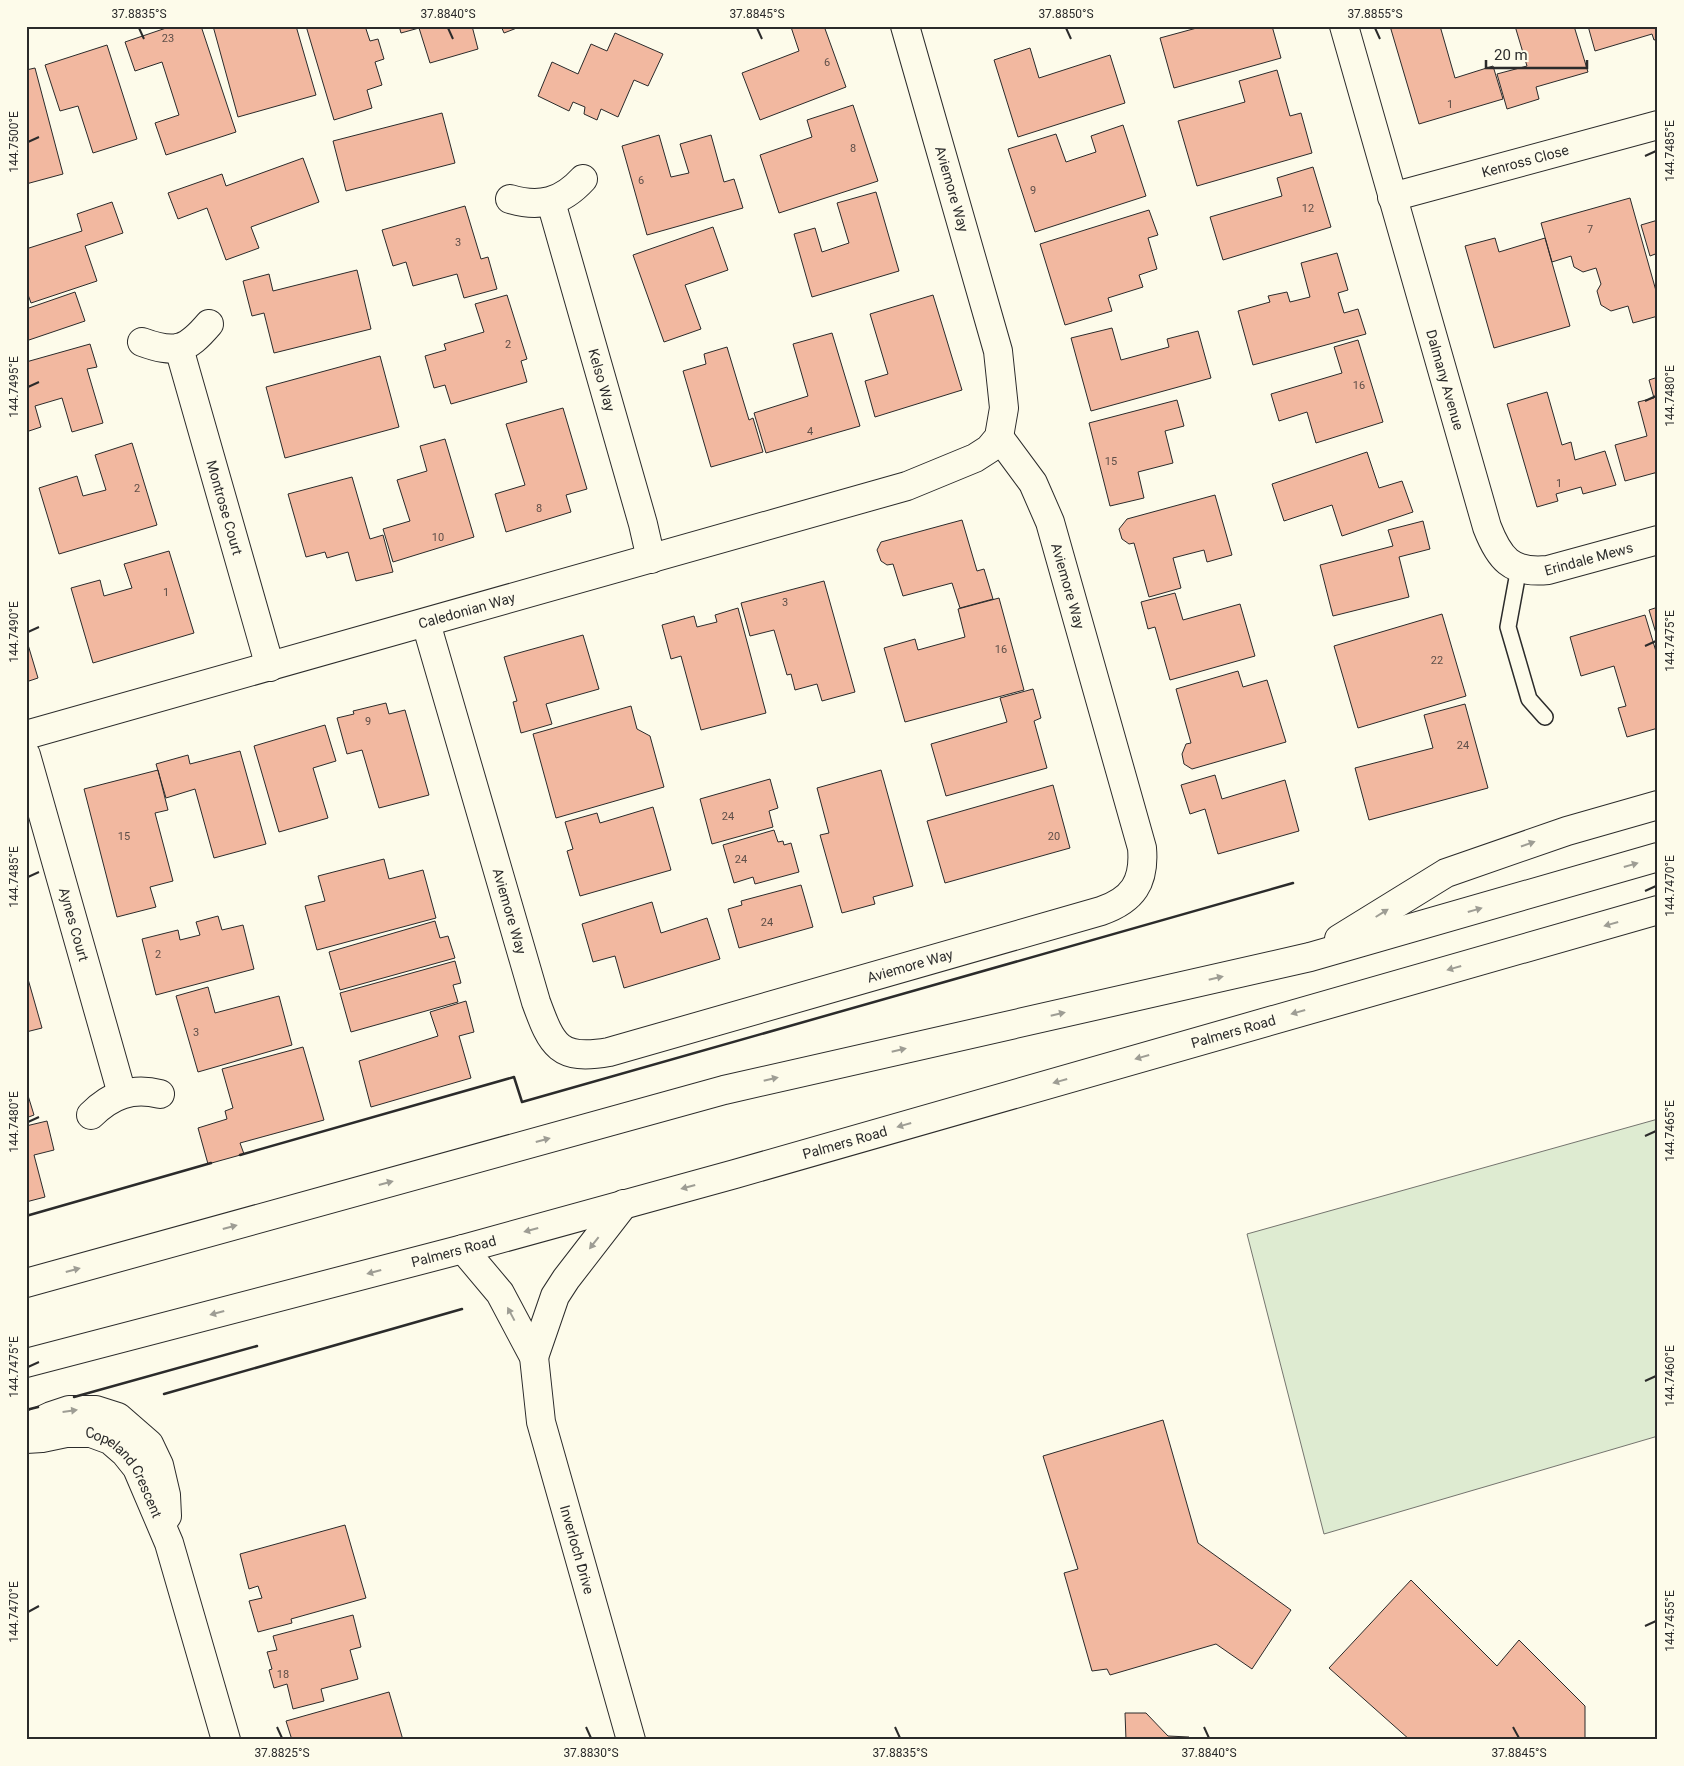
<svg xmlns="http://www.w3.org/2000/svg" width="1684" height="1766" viewBox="0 0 1684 1766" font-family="Roboto,sans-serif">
<rect width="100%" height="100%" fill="#fdfbea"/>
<path fill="#deebd1" stroke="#74746e" d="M1658 1119V1436L1324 1534 1247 1234Z"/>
<path fill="#f2b8a0" stroke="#2b2b2b" d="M172 26H201L236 132 166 155 155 123 179 115 162 62 135 71 125 42Z
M213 26H296L316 95 238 117Z
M306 26H365L370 41 378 39 384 59 375 62 382 85 367 90 372 108 334 120Z
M399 26H472L478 49 430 63 419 28 401 33Z
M501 26H522L504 33Z
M794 26H824L846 87 760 120 742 73 799 51 791 27Z
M1204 26H1272L1281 58 1174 88 1160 38Z
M1390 26H1440L1455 78 1493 66 1503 99 1419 124Z
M1515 26H1574L1588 72 1536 87 1539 99 1507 109 1497 74 1527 66Z
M1588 26H1658V39L1654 40 1652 34 1595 51Z
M615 33 663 54 648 86 634 80 618 117 601 109 597 120 584 114 585 107 573 102 569 111 538 96 552 62 578 74 591 44 607 51Z
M107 45 137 139 93 153 78 106 60 111 45 65Z
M1030 48 1039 78 1110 55 1125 103 1018 137 994 60Z
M35 68 63 174 26 184V70Z
M1277 70 1290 116 1301 113 1312 153 1197 186 1178 121 1245 102 1239 81Z
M853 105 878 181 779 213 760 155 812 137 807 120Z
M442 113 455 163 346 191 333 141Z
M1123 125 1146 196 1035 232 1008 149 1056 134 1066 162 1096 152 1091 136Z
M659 135 671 177 689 173 680 144 711 135 724 182 734 179 743 208 647 235 622 146Z
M303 158 319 202 251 227 259 248 226 260 207 208 178 219 168 193 222 174 226 186Z
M1313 167 1331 227 1223 260 1210 217 1282 196 1277 178Z
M876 192 899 271 812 297 794 234 815 228 822 252 849 243 837 203Z
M1630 198 1658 298V316L1633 323 1628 306 1611 311 1601 305 1597 291 1601 284 1596 268 1583 272 1574 267 1571 256 1552 262 1541 223Z
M112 202 123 233 85 246 97 281 31 303 26 289V249L82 231 77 214Z
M465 206 481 259 488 257 497 289 464 298 457 274 413 286 406 262 393 266 382 230Z
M1149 210 1158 235 1148 238 1157 269 1139 275 1143 287 1108 298 1112 311 1065 325 1040 244Z
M1658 220V253L1650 256 1641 225Z
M713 227 728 270 685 285 701 329 664 342 633 255Z
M1495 238 1499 252 1545 238 1570 326 1494 348 1465 246Z
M1337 253 1348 290 1338 293 1344 313 1358 309 1366 334 1253 365 1238 311 1270 302 1268 296 1287 292 1290 302 1310 297 1301 263Z
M357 270 371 329 274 353 264 313 252 316 243 281 269 274 273 291Z
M75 292 85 321 26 341V309Z
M507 295 527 359 521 361 527 382 451 404 445 385 434 388 425 356 446 350 444 344 484 332 475 304Z
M933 295 962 390 875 417 865 381 888 374 870 314Z
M1112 328 1121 360 1169 347 1167 339 1198 331 1211 378 1091 411 1071 338Z
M832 333 860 426 766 453 754 413 808 396 793 344Z
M1358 340 1383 422 1316 443 1307 412 1279 421 1271 394 1342 373 1334 347Z
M90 344 97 367 87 369 103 423 72 432 62 398 35 406 41 427 26 432V362Z
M727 347 749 420 753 418 763 452 711 467 683 371 706 364 704 354Z
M380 356 399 427 285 458 266 387Z
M1658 377V472L1625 481 1615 445 1647 436 1638 402 1654 398 1649 380Z
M1547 392 1562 445 1571 442 1575 460 1605 451 1616 485 1583 494 1581 487 1556 494 1558 501 1537 507 1507 404Z
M1177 400 1184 426 1165 431 1173 463 1138 472 1144 498 1110 506 1089 423Z
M563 408 587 489 566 495 571 512 506 532 495 494 525 485 506 424Z
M445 439 474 537 393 562 383 529 410 521 397 480 427 471 420 446Z
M132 443 157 525 59 554 39 488 77 476 83 496 106 490 95 455Z
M1367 452 1379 488 1402 481 1413 512 1342 536 1332 505 1284 521 1272 484Z
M352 477 370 539 383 535 393 572 356 581 348 552 327 558 325 552 306 557 288 494Z
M1215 495 1232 555 1207 562 1204 550 1173 558 1181 588 1149 597 1134 543 1129 544 1122 539 1119 529 1127 519Z
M962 520 977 571 984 569 993 599 960 608 952 583 903 596 893 564 887 565 881 561 877 550 881 542Z
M1423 521 1430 549 1399 557 1409 597 1333 616 1320 565 1393 546 1388 530Z
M169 551 194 633 93 663 71 588 100 580 104 596 132 588 124 564Z
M824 581 855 692 822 701 817 684 795 690 791 674 787 675 774 630 750 636 741 603Z
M1175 593 1183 620 1240 604 1255 656 1170 680 1155 627 1148 629 1141 602Z
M999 598 1024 690 905 722 884 648 915 639 918 650 965 637 958 609Z
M1658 607V640L1649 610Z
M738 608 766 713 701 730 681 656 671 659 662 625 694 616 697 627 717 622 715 615Z
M1442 614 1466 696 1358 728 1334 646Z
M1645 615 1658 658V728L1627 737 1618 708 1626 706 1614 666 1581 676 1570 637Z
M583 635 599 689 546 704 552 724 521 733 513 702 517 701 504 657Z
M26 638 38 678 26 682Z
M1238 671 1243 687 1267 680 1286 742 1192 769 1184 764 1182 754 1186 744 1191 743 1176 689Z
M1033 689 1041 718 1034 721 1047 768 946 796 931 744 1007 722 1000 698Z
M386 703 389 714 405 710 429 795 379 808 362 750 347 754 337 718 354 714 353 711Z
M1465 704 1488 788 1369 820 1355 768 1433 748 1424 715Z
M631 706 637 729 650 736 664 787 556 818 533 734Z
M325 725 336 761 313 768 328 818 279 832 254 746Z
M240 751 266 844 214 858 195 789 166 798 156 764 188 755 190 764Z
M158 770 168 810 155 813 173 881 150 887 156 907 117 917 84 789Z
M881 770 913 886 873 897 875 904 842 913 820 835 829 833 817 788Z
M1215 775 1222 799 1285 780 1299 831 1218 854 1205 809 1190 814 1181 785Z
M770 779 778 808 769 811 773 827 712 844 700 799Z
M1053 785 1070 848 945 883 927 821Z
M653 807 671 870 580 896 567 851 573 849 565 822 597 813 600 823Z
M774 830 778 842 783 841 784 845 791 843 799 872 755 884 753 877 734 883 723 845Z
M384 859 389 879 423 870 436 918 317 950 305 906 325 901 318 876Z
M801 885 813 927 739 948 728 909 742 905 741 901Z
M652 902 661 933 707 918 720 959 624 988 615 956 593 962 582 924Z
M218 916 222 930 243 925 254 969 156 995 142 939 178 930 180 940 200 935 196 922Z
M435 921 440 938 448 936 455 958 340 990 329 952Z
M455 961 461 983 453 985 458 1002 351 1032 340 993Z
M26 972 42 1028 26 1032Z
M208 987 215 1013 279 996 292 1045 198 1072 176 996Z
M466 1001 474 1032 459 1036 471 1078 371 1107 359 1061 438 1036 430 1012Z
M303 1047 324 1120 240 1143 244 1154 208 1164 198 1128 227 1119 225 1111 233 1108 222 1069Z
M26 1089 34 1115 26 1118Z
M47 1121 54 1150 34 1155 45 1197 26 1202V1126Z
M1163 1420 1198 1543 1291 1610 1252 1669 1216 1644 1110 1675 1107 1669 1092 1671 1064 1573 1078 1569 1043 1456Z
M345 1525 366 1598 291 1619 292 1623 258 1632 249 1601 262 1598 258 1586 249 1589 240 1554Z
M1411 1580 1497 1666 1519 1640 1585 1706V1740H1410L1329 1668Z
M353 1615 361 1647 350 1650 358 1679 321 1689 324 1701 293 1709 287 1684 274 1688 269 1670 272 1669 267 1652 277 1650 273 1636Z
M389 1692 403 1740H292L286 1721Z
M1125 1713H1146L1168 1736 1189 1737V1740H1126Z"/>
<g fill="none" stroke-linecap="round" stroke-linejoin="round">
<g stroke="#2b2b2b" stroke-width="18">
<path id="service" d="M1519 567 1508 627 1529 699 1545 717"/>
</g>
<g stroke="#2b2b2b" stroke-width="30">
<g id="minor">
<path id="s1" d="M1344 26 1487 527C1499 558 1511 574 1548 570L1658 540"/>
<path id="s2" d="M1392 197 1658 125"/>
<path d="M510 199C540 208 562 202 583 179"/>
<path id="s3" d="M551 202 643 524 651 559"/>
<path d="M142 342C175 354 186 351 209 324"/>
<path id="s4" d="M179 348 270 667"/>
<path id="s5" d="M426 623 536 1002C552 1046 559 1061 609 1052L1101 911C1133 900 1145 882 1142 848L1050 522 1033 483 999 437"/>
<path id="s6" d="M26 735 907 486 975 458 989 449 999 437 1004 408 998 351 905 26"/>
<path id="s7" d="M26 755 122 1094"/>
<path d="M91 1115C111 1095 132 1087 160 1094"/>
<path id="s8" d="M463 1249 500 1293 534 1357 541 1422 631 1740"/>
<path d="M534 1357 555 1296 566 1279 624 1204"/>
<path d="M26 1430 36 1423 51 1416 69 1410H96L118 1417 149 1444 159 1465 166 1495 167 1516"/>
<path id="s9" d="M26 1439 42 1438 66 1433H91L110 1440 125 1453 137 1468 169 1543 226 1740"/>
</g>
</g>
<g stroke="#2b2b2b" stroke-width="30">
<g id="secondary">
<path d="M1339 939 1446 873 1567 831 1658 805"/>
<path d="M26 1283 724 1090 1310 957 1658 857"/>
<path id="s10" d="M26 1363 463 1249 735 1174 1658 910"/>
</g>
</g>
<use href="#service" stroke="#fdfbea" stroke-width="15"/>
<use href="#minor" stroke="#fdfbea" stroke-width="28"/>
<use href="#secondary" stroke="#fdfbea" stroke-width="28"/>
<path stroke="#2b2b2b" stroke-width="2.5" d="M240 1155 514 1077 522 1102 1293 883
M26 1216 211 1163
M164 1394 462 1309
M74 1397 257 1346
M26 1410 38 1407"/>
</g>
<defs><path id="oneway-solid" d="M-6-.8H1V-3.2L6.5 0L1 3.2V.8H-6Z" transform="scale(1.25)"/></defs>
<g fill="#9e9d94">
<use href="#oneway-solid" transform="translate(1528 844) rotate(-19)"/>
<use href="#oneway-solid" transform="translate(1631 865) rotate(-16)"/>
<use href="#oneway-solid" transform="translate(1475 910) rotate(-16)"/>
<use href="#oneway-solid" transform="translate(1382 913) rotate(-32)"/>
<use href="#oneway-solid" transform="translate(1611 924) rotate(164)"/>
<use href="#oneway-solid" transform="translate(1454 968) rotate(164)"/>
<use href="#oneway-solid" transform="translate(1216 978) rotate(-13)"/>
<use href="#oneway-solid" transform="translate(1298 1012) rotate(164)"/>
<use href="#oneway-solid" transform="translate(1058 1014) rotate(-13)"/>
<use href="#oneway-solid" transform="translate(899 1050) rotate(-13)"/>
<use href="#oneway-solid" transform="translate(1142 1057) rotate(164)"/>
<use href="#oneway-solid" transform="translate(771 1079) rotate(-13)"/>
<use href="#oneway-solid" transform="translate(1060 1081) rotate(164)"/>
<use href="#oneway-solid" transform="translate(904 1125) rotate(164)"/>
<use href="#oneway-solid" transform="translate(543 1140) rotate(-15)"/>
<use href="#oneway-solid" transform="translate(386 1183) rotate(-15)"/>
<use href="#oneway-solid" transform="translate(688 1187) rotate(165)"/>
<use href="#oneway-solid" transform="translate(230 1227) rotate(-15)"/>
<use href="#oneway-solid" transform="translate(531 1230) rotate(165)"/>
<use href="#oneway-solid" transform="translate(594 1243) rotate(128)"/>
<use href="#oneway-solid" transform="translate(73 1270) rotate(-15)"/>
<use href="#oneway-solid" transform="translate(374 1272) rotate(165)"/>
<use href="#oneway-solid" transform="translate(217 1313) rotate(165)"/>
<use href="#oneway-solid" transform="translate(511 1314) rotate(-118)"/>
<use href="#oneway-solid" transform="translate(70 1411) rotate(-8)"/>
</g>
<path fill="none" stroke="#2b2b2b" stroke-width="2" d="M139 28 144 39M448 28 453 39M757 28 762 39M1066 28 1071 39M1375 28 1380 39M28 142 39 137M1645 156 1656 151M28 387 39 382M1645 401 1656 396M28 632 39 627M1645 646 1656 641M28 877 39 872M1645 891 1656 886M28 1122 39 1117M1645 1136 1656 1131M28 1367 39 1362M1645 1381 1656 1376M28 1612 39 1606M1645 1626 1656 1621M277 1727 282 1738M586 1727 591 1738M895 1727 900 1738M1204 1727 1209 1738M1513 1727 1519 1738"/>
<g text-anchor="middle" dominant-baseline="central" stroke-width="4" stroke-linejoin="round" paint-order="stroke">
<g font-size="11" fill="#5d4e48">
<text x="168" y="38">23</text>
<text x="827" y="62">6</text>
<text x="1450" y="104">1</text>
<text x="853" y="148">8</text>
<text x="641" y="180">6</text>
<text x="1033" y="190">9</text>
<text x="1308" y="208">12</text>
<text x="1590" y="229">7</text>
<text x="458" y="242">3</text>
<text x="508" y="344">2</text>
<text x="1359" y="385">16</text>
<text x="810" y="431">4</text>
<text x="1111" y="461">15</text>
<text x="1559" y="483">1</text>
<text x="137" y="488">2</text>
<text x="539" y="508">8</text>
<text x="438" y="537">10</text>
<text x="166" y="592">1</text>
<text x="785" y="602">3</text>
<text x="1001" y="649">16</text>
<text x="1437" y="660">22</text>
<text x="368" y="721">9</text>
<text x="1463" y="745">24</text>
<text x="728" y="816">24</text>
<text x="124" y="836">15</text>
<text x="1054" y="836">20</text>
<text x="741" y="859">24</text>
<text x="767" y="922">24</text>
<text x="158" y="954">2</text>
<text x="196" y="1032">3</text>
<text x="283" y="1674">18</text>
</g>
<g font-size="14" fill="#2b2b2b" stroke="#fdfbea">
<text stroke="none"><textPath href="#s2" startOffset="138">Kenross Close</textPath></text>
<text transform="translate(952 189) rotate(74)">Aviemore Way</text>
<text stroke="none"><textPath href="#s1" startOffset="368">Dalmany Avenue</textPath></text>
<text stroke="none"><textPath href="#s3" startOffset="185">Kelso Way</textPath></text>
<text stroke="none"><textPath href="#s4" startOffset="166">Montrose Court</textPath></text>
<text stroke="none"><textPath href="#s1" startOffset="646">Erindale Mews</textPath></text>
<text transform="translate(1068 586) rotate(74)">Aviemore Way</text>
<text stroke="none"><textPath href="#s6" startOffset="458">Caledonian Way</textPath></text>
<text stroke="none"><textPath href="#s5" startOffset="300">Aviemore Way</textPath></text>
<text stroke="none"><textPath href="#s7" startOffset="176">Aynes Court</textPath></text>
<text stroke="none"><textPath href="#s5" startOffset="810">Aviemore Way</textPath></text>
<text stroke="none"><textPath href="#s10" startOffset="1252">Palmers Road</textPath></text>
<text stroke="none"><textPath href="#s10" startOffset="848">Palmers Road</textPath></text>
<text stroke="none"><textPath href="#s10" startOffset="442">Palmers Road</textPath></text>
<text stroke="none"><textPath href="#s9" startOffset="119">Copeland Crescent</textPath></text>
<text stroke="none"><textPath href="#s8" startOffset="328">Inverloch Drive</textPath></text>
</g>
</g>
<rect width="1684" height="1766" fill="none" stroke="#fdfbea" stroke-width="55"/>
<path d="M1486 60v8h101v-8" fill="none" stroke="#2b2b2b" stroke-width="2.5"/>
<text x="1494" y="60" font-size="15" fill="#2b2b2b" stroke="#fdfbea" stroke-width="4" paint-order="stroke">20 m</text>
<rect x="28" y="28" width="1628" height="1710" fill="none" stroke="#2b2b2b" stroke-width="2"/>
<g font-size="12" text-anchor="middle" fill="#2b2b2b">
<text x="139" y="18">37.8835°S</text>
<text x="448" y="18">37.8840°S</text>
<text x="757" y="18">37.8845°S</text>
<text x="1066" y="18">37.8850°S</text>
<text x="1375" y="18">37.8855°S</text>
<text transform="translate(14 142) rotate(-90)" y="4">144.7500°E</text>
<text transform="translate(1670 151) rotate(-90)" y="4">144.7485°E</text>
<text transform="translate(14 387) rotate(-90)" y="4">144.7495°E</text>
<text transform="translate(1670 396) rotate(-90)" y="4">144.7480°E</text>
<text transform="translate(14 632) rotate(-90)" y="4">144.7490°E</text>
<text transform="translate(1670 641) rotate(-90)" y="4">144.7475°E</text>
<text transform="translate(14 877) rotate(-90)" y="4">144.7485°E</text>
<text transform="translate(1670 886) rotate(-90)" y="4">144.7470°E</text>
<text transform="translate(14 1122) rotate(-90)" y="4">144.7480°E</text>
<text transform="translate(1670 1131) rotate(-90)" y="4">144.7465°E</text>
<text transform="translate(14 1367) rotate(-90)" y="4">144.7475°E</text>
<text transform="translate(1670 1376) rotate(-90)" y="4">144.7460°E</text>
<text transform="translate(14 1612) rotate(-90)" y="4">144.7470°E</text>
<text transform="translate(1670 1621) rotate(-90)" y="4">144.7455°E</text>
<text x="282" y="1757">37.8825°S</text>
<text x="591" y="1757">37.8830°S</text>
<text x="900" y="1757">37.8835°S</text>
<text x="1209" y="1757">37.8840°S</text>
<text x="1519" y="1757">37.8845°S</text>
</g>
</svg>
